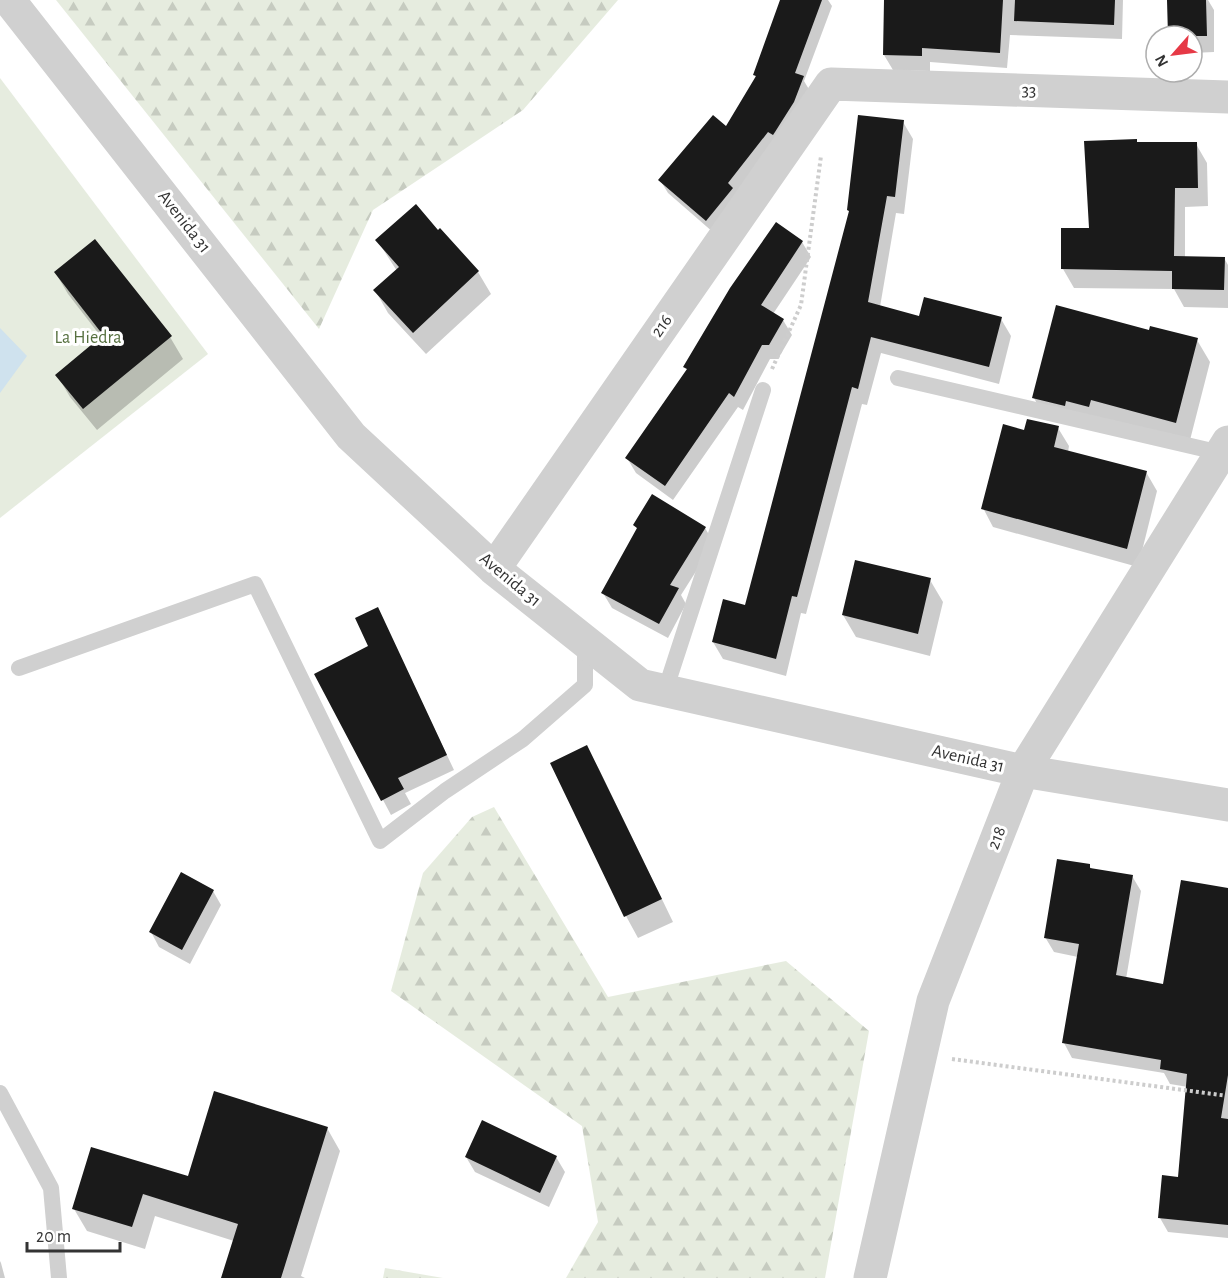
<svg xmlns="http://www.w3.org/2000/svg" width="1228" height="1278" viewBox="0 0 1228 1278" font-family="'Alegreya Sans',sans-serif">
<defs>
<pattern id="forest-firs" width="22" height="20" patternUnits="userSpaceOnUse" patternTransform="scale(1.5)"><rect width="22" height="20" fill="#e6ecdf"/><path d="M5 1l3.5 6h-7zM16 11l3.5 6h-7z" fill="#c6cbc0"/></pattern>
</defs>
<rect width="100%" height="100%" fill="#fff"/>
<path fill="#e6ecdf" d="M0 78 208 354 0 518Z"/>
<path fill="url(#forest-firs)" d="M56 0H618L523 110 373 210 319 329Z
M494 807 608 997 786 961 869 1031 825 1278H566L598 1222 582 1126 391 991 423 873 472 817Z
M385 1268 443 1278H383Z"/>
<path fill="#cfe2ee" d="M0 328 27 356 0 393Z"/>
<path fill="#0003" d="M782 0H828L832 6 804 81 810 91 714 233 668 193 660 180 727 128 756 78 755 75Z
M885 0H1123L1122 39 1010 35 1007 68 930 62V71L893 70 884 55Z
M1168 0H1208L1214 10V52L1192 53V36H1169Z
M903 122 913 139 904 214 896 213 880 307 920 317 1001 319 1011 336 999 384 881 353 867 405 862 404 806 614 801 613 786 676 723 659 713 642 746 607 850 213 848 210Z
M1138 144H1196L1207 163 1208 206 1185 207V257L1224 258 1228 265V308L1184 307 1174 289 1074 288 1063 269 1091 229Z
M776 224 802 242 811 257 773 314 783 320 792 335 778 359H770L743 410 738 407 673 500 636 473 627 458 688 371 685 367Z
M440 230 478 272 491 294 426 354 388 313 375 290 397 271 377 240 438 233Z
M55 272 170 337 183 359 97 430 70 397 57 375 102 338 68 294Z
M1150 332 1197 340 1210 362 1189 444 1046 420 1034 398Z
M1058 428 1069 446 1068 452 1146 472 1157 491 1138 567 993 527 983 508 1025 432Z
M635 525 705 528 714 543 681 595 686 604 668 638 612 608 603 593 638 530Z
M930 580 943 602 930 656 856 637 843 615Z
M378 609 454 770 405 793 411 804 391 815 316 674 370 647Z
M586 747 599 769 673 922 638 938 626 916Z
M1089 866 1092 869 1132 876 1141 891 1126 979 1164 985 1228 888V1238L1168 1232 1160 1218 1179 1178 1188 1087 1170 1084 1164 1073 1072 1058 1064 1043 1078 957 1054 952 1045 937Z
M213 891 221 905 190 964 159 947 151 932Z
M327 1128 340 1151 301 1276 305 1278H223L234 1241 155 1216 145 1249 87 1231 74 1209 189 1178Z
M466 1157H556L565 1172 549 1207 475 1172Z
M0 1261 1 1263 5 1278H0Z"/>
<path fill="#1a1a1a" d="M780 0H822L795 73 804 76 794 102 775 132 773 135 768 132 728 183 733 188 706 221 658 180 713 115 726 126 756 76 753 75Z
M884 0H1003L1000 53 922 48V56L883 55Z
M1015 0H1115L1114 25 1014 21Z
M1167 0H1206L1207 36H1168Z
M858 115 904 120 895 197 887 196 868 302 919 316 924 297 1002 317 989 367 871 337 858 389 852 387 797 597 792 596 776 659 712 642 723 599 745 605 849 211 847 210Z
M1137 139V142H1197L1198 188H1175L1174 256 1225 257 1224 290 1172 289V271L1061 269V228H1089L1084 141Z
M416 204 438 230 440 228 479 271 413 333 373 290 399 267 375 240Z
M776 222 803 241 761 305 784 319 769 345H762L734 397 729 393 665 486 625 458 687 369 683 367 730 288Z
M95 239 172 336 83 409 55 375 103 335 54 272Z
M1056 305 1149 330 1150 326 1198 338 1176 423 1091 400 1089 407 1066 401 1065 406 1032 398Z
M1027 419 1059 426 1054 447 1147 471 1127 549 981 509 1003 424 1024 430Z
M652 494 706 527 670 585 679 588 659 624 601 593 637 528 633 525Z
M855 560 931 578 918 634 842 615Z
M378 607 447 755 398 778 404 789 381 801 314 674 368 646 355 618Z
M587 745 662 899 624 917 550 763Z
M1057 859 1090 864V868L1133 875 1116 975 1163 984 1181 880 1228 888V1075L1221 1118 1228 1119V1225L1158 1218 1162 1175 1178 1177 1187 1074 1160 1069 1161 1060 1062 1043 1079 944 1044 938Z
M181 872 214 890 182 950 149 932Z
M214 1091 328 1127 281 1278H221L238 1224 143 1194 132 1227 72 1209 91 1147 188 1176Z
M482 1120 557 1156 540 1193 465 1157Z"/>
<g fill="none" stroke-linecap="round" stroke-linejoin="round">
<path stroke="#cdcdcd" stroke-width="4" stroke-dasharray="3 3" stroke-linecap="butt" d="M772 369 801 305 821 156
M952 1059 1228 1096"/>
<path stroke="#d0d0d0" stroke-width="16" d="M898 378 1221 453
M19 668 255 584 380 841 445 791 523 739 585 685V642
M665 691 763 390
M0 1093 51 1188 59 1278"/>
<path stroke="#d0d0d0" stroke-width="33" d="M9 0 351 436 494 569 640 685 1023 771 1228 805
M494 569 831 84 1228 97
M870 1278 933 1001 1023 771 1228 442"/>
</g>
<g text-anchor="middle" dominant-baseline="central" stroke-width="6" stroke-linejoin="round" paint-order="stroke">
<g font-size="18" fill="#333" stroke="#fff">
<text transform="translate(1029 91) rotate(2)">33</text>
<text transform="translate(184 222) rotate(52)">Avenida 31</text>
<text transform="translate(662 326) rotate(-55)">216</text>
<text transform="translate(510 580) rotate(40)">Avenida 31</text>
<text transform="translate(968 759) rotate(13)">Avenida 31</text>
<text transform="translate(997 838) rotate(-69)">218</text>
</g>
<g font-size="18" fill="#56703f" stroke="#fff">
<text x="88" y="338">La Hiedra</text>
</g>
</g>
<g transform="translate(1174 54) rotate(242)"><circle r="28" fill="#ffffff" stroke="#adadad" stroke-width="1.5"/>
<path d="M0-4.5L10 22L0 15L-10 22Z" fill="#e63946"/>
<text y="-9" font-size="16" font-weight="bold" text-anchor="middle" fill="#333333">N</text>
</g>
<path d="M27 1242v9h93v-9" fill="none" stroke="#333333" stroke-width="3"/>
<text x="36" y="1242" font-size="18" fill="#333333" stroke="#ffffff" stroke-width="4.5" paint-order="stroke">20 m</text>
</svg>
